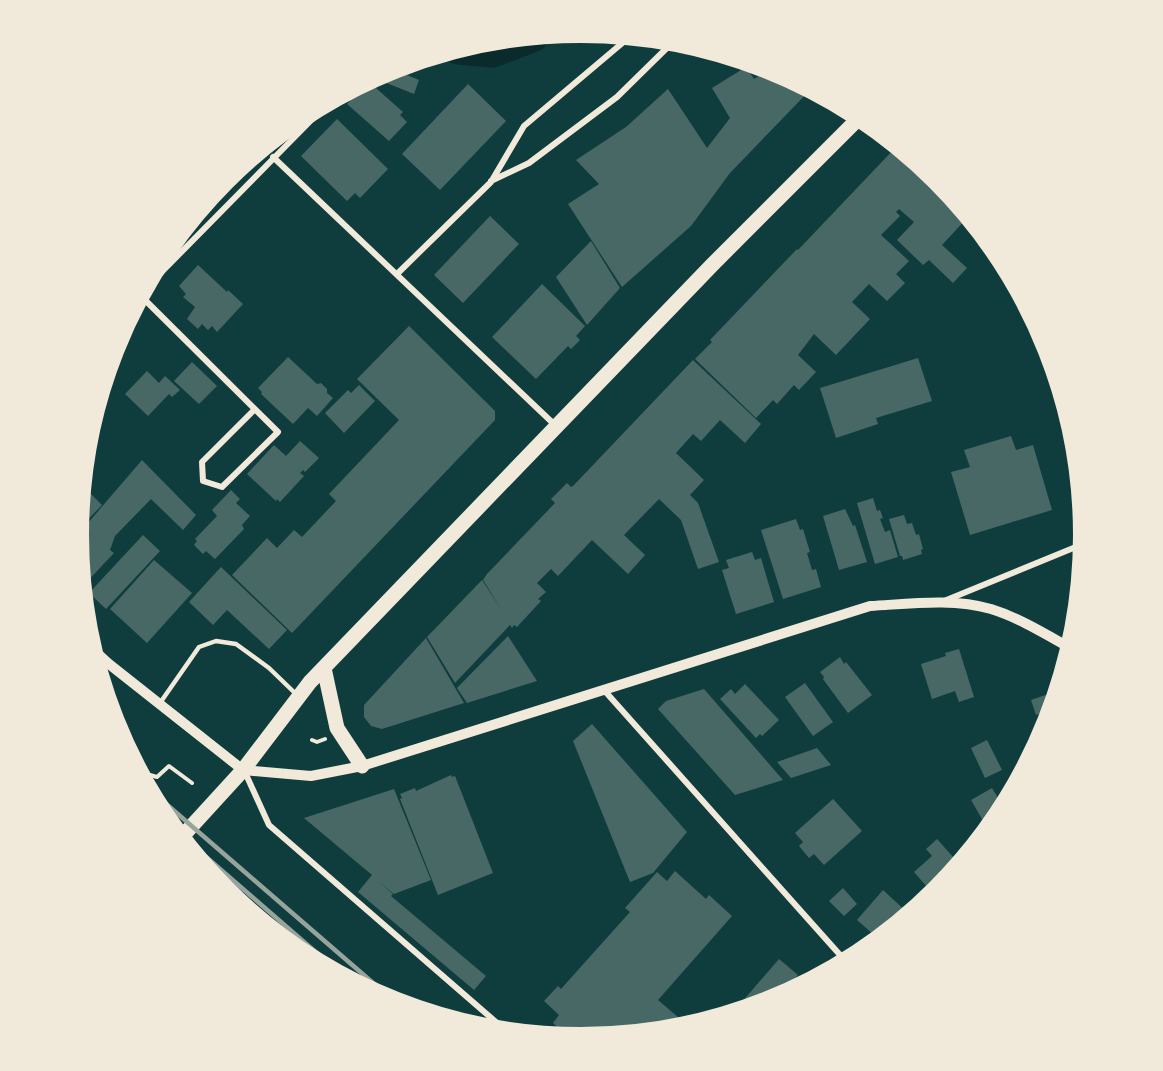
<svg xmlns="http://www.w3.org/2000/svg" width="1163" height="1071" viewBox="0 0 1163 1071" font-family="Poppins,sans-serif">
<rect width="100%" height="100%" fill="#0f3d3e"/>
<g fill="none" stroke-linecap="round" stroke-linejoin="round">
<path stroke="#0a2a2b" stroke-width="39" d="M459 45 492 48 531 33"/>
</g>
<path fill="#486865" d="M388 67 419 80 414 94 374 78 376 73Z
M746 67 754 79 774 67 813 87 730 173 691 226 622 287 568 204 599 184 576 160 626 127 668 89 707 148 730 118 712 88Z
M368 81 403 112 400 115 407 122 389 141 347 104Z
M468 84 506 121 440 190 402 154Z
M337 119 388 169 360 198 355 193 347 201 301 156Z
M902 145 938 176 929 185 934 189 936 187 968 217 942 245 967 268 953 283 929 260 923 265 897 240 914 222 899 209 896 212 900 216 881 235 909 261 896 274 905 283 887 301 869 284 852 302 870 319 836 355 814 334 798 355 816 372 799 390 794 385 777 404 773 400 756 418 695 359 712 342 710 340 797 249 798 250 896 147Z
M490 216 519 244 463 303 434 275Z
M591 241 620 288 587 325 556 277Z
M198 265 227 292 228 290 243 304 217 332 212 326 208 330 202 324 198 329 187 319 195 307 183 297 186 294 179 286Z
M542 284 585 326 576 336 580 340 571 349 568 346 536 379 492 337Z
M409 326 495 411V420L292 633 232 575 267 538 277 548 294 530 302 537 336 501 329 494 399 420 357 379Z
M288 357 317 384 321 383 327 389V393L333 398 317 416 308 408 293 424 261 394 262 392 258 388Z
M918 358 932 401 876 418 878 424 836 438 820 388Z
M693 360 761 424 745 443 720 420 701 441 693 434 676 453 704 480 690 495 698 503 719 562 698 569 681 520 659 499 624 535 645 555 628 574 592 540 558 576 551 569 537 583 546 592 538 599 541 601 517 627 514 625 512 628 510 625 455 683 427 637 482 580 503 612 483 580 487 574 555 503 551 499 567 483 571 487 573 486Z
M192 362 217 386 199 404 174 381Z
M147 371 159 383 165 376 180 390 172 397 169 394 148 416 125 394Z
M359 385 375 401 344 433 325 413 348 390 351 393Z
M1011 436 1016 450 1033 445 1052 510 970 535 951 472 970 467 964 450Z
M300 441 319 458 305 472 303 470 300 473 304 476 280 502 277 499 276 501 247 474 274 445 286 456Z
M142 460 196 515 183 530 151 499 115 536 110 550 114 553 82 587 79 585 75 538Z
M80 483 102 505 75 533Z
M231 490 240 499 236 503 250 516 242 525 244 529 215 559 206 551 203 554 194 545 197 541 195 539 217 516 212 510Z
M873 498 877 511 880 510 883 518 880 519 885 532 890 530 898 557 875 564 857 503Z
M845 509 853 526 855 525 867 562 839 570 823 516Z
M904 515 907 524 912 523 916 535 919 534 923 549 921 550 922 554 903 560 902 556H900L889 519Z
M796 519 800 530 803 529 810 552 807 553 812 570 816 569 821 587 783 599 761 530Z
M143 535 160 551 106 609 89 593Z
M752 552 755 560 761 558 774 602 736 614 722 570 729 568 726 560Z
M154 560 192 593 147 643 110 609Z
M221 567 287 630 269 649 227 610 213 625 189 602Z
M508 636 537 681 467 703 457 688Z
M426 638 464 703 382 729 371 726 364 717V705Z
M959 649 974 697 959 702 955 691 932 699 921 664 946 656 945 653Z
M840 657 844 664 846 662 872 695 848 713 823 679 824 677 820 672Z
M805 683 833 722 813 736 785 697Z
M745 684 779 720 762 736 760 734 756 738 720 699 731 689 735 694Z
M704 689 783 780 735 795 658 709 666 701Z
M1054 692 1058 703 1056 708 1036 715 1031 700Z
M592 724 687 832 653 873 630 882 573 741Z
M987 740 1002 770 985 778 971 748Z
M817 748 831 765 791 778 777 762Z
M1031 757 1033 761 1025 776 1022 767 1025 766 1023 760Z
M451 775 452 777 455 776 493 873 438 895 400 799 402 798 400 794 415 788 416 791Z
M992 788 1006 811 993 830 989 824 986 826 971 800Z
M394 789 431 880 394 894 379 882 393 894 391 896 486 976 474 990 358 892 372 875 304 818Z
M833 799 862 831 824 865 814 854 809 858 799 846 803 842 795 833Z
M937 839 962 867 934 895 914 872 932 856 926 849Z
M675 871 706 899 709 895 732 916 658 1000 692 1029 680 1033 573 1042 553 1023 559 1015 544 1001 558 986 561 989 630 912 625 908 657 872 667 881Z
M843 888 857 904 844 916 829 901Z
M883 890 910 915 898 929 882 942 857 920Z
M779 959 798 975 795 978 806 988 775 1004 728 1018Z"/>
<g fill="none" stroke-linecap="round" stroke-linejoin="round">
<path stroke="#f1e9da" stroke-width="4" d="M312 740 317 742 325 739
M150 775 157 777 169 766 192 783"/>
<path stroke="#f1e9da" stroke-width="4.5" d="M160 703 199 647 216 641 236 644 269 668 297 695"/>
<path stroke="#f1e9da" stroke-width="6" d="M273 157 556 426
M491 181 529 163 617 97 677 38
M397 274 491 182 524 126 633 34
M139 294 278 432 222 487 203 481 202 462 255 409
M138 296 336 95
M944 601 1088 542
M603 689 849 965
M244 770 269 825 512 1036"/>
<path stroke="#f1e9da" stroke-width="10" d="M1042 327 1079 440
M88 645 109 664 243 770 311 776 362 766 870 606C909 604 952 598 991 609 1020 618 1047 635 1074 650"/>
<path stroke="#f1e9da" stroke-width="15" d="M324 668 337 728 362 766
M179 840 243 770 310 682 713 264 863 114"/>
<path stroke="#97a49c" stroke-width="4.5" d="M142 783 402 1008
M159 816 357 988
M206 874 306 960"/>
</g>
<path d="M0 0H1163V1071H0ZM85 535a496 496 0 1 1 992 0a496 496 0 1 1-992 0Z" fill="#f1e9da" fill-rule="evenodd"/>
<path fill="none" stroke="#f1e9da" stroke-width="8" d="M85 535a496 496 0 1 1 992 0a496 496 0 1 1-992 0Z"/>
</svg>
